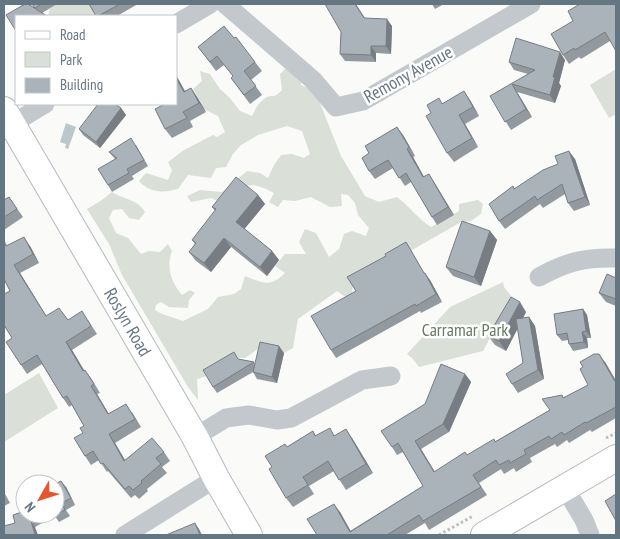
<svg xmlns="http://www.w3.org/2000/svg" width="620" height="539" viewBox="0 0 620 539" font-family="'PT Sans Narrow',sans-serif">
<rect width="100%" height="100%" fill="#fafaf8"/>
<path fill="#dadfd7" d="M57 4H93V12L95 16H48L50 8Z
M289 65 301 76V85L312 89 320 103 341 156 365 196 379 202 397 197C409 206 418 219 431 227L459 211V204L478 200 483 204 481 214 471 221 461 222 353 284 351 301 337 291 298 319 293 348 284 353 264 348 258 349 245 358H238L207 376 197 379 198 400 188 387 122 275 109 244 87 209 102 200 112 192C125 200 137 199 145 212L139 220 129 218 122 209 113 210 109 218 116 233 128 238 141 254 149 251 160 252 168 244 172 251C166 267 171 282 182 295L190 290 195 293 189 300 188 308 169 307 161 302 156 305 155 310C164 316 173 317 183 321L208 309 218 297 234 294 241 289 245 276C263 283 270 288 285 273L275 266 285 254H306L299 242 305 229 316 233 329 257 339 249 344 234 352 231 366 236 369 228 358 215 355 203 348 195 341 194 342 206 330 207 311 197 295 201 283 200 278 207 269 202 274 193C248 178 241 187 220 202L211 198 191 202 187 196 200 190 222 192 247 171 260 173 268 178 274 165 281 155 292 154 304 158 310 154 302 131 287 126 258 135 241 145 233 154 226 167 216 168 211 178 188 175 178 189C162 193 150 193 139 181L146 173 168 180 172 170 168 162 184 150 213 135 217 137 225 132 218 116 204 109 193 89 202 81 200 71 210 74 220 89 230 98 240 111 252 116C255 110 258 103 264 99 272 93 273 100 282 90L280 74Z
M616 69V114L609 118 590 85Z
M503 282 504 287 512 297 483 351 419 367 412 358 407 354 450 307Z
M39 373 58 408 4 442V395Z"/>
<path fill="#bbc7cb" d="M66 123 76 127 68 149 65 148 66 144 60 142Z"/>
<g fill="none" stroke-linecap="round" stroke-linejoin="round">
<g stroke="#b3babf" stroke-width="28">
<path id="secondary" d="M4 110 195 437 216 478 249 535
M484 535 616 458"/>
</g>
<path stroke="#bbbfc2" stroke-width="3" stroke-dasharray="2.5 2.5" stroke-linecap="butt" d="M606 438 616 433
M439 535 473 516"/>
<path stroke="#c3c8cc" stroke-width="19" d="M225 4 313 80 336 107 363 101 531 4
M176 24 210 4
M12 124 45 104
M539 277C566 262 585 257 616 258
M195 437 226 418 249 415 277 420 291 418 362 380 391 376
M565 488 584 520 590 535
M125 535 216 478"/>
<use href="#secondary" stroke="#fff" stroke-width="26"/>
</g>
<path fill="#929a9f" d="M32 4H57L42 13 35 9Z
M89 4H138L117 16H96Z
M356 4 365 18 392 26 391 54 376 53V62L345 61 340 54 341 32Z
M432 4H444L435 9Z
M616 4 610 41 581 59 579 57 569 64 563 55Z
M234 38 255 62 262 71 251 80 262 95 250 104 231 78 233 76 224 65 216 71 198 47Z
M565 60 559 83 561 86 555 103 517 92 532 117 511 130 490 96 528 74 514 70 509 62Z
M176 75 185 91 191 88 197 97 206 112 190 121 193 127 172 138 165 129 176 104Z
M470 100 479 116 465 124 478 147 454 162 447 153 431 113 443 103Z
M121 108 126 115 100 148 83 135 79 129Z
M403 135 415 156 413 157 424 177 434 182 454 215 437 225 432 217 411 182 405 186 393 168 375 179 369 171Z
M136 145 148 166 132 176 134 179 112 192 108 185 115 159 109 152Z
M575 159 590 205 574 211 568 203 565 194 543 208 540 204 505 229 499 221 514 189Z
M258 195 265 204 244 229 272 251 279 260 267 276 231 247 211 272 196 261 189 252 195 244 192 240 215 211 212 207Z
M9 197 23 217 4 230V200Z
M490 231 497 240 481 286 453 276 446 267Z
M4 239 7 246H30L39 263 20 273 46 316 68 320H88L97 334 72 350 84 370 91 378 100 393 97 394 109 414 132 412 141 427 115 443 125 460 164 452 170 461 162 467 167 473 147 489 148 491 139 499 135 495 131 498 108 471 107 472 99 460 91 465 85 456 83 433 84 426 72 405 69 407 63 398 42 364 27 374 21 365 12 338 10 291 4 279Z
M406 242 411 250 424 273 430 280 442 302 421 313 420 311 336 358 331 350 386 256Z
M616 278V306L606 302 599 293Z
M583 309 587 315 591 338H587L588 348 573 351 569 344 568 340 562 341 557 335Z
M526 312 523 318 529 317 535 326 544 379 518 393 512 384 523 363 518 328 506 351 495 345 488 336Z
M284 353 277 383 257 379 253 372 217 393 213 387 239 359 254 362 255 364Z
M605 362 616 381V418L592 432 590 430 569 443 567 440 557 447 555 444 530 458 532 462 516 472 514 468 504 474 501 469 479 483 487 495 429 530 425 523 405 535H317L340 512 350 531 423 486 403 452 397 455 392 447 425 404 465 374 471 382 449 432 421 449 434 472 467 455 496 441 550 410 563 398 588 385Z
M313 431 316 436 335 435 352 438 373 473 346 490 334 471 309 486 314 494 293 507 286 498 272 467 287 447Z
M66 487 75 505 66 510 70 516 59 522 55 516 35 527 15 523 25 514H55Z
M4 492 10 503 4 506Z"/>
<path fill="#777d82" d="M387 19 392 26 391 54 386 46Z
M371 46 376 53V62L371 55Z
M560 52 565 60 559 83 561 86 555 103 550 95 553 77Z
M176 75 190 101 184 92 176 78Z
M512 84 517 92 532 117 526 109Z
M191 88 197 97 206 112 199 103Z
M464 91 470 100 479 116 473 107Z
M121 108 126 115 100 148 96 142Z
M459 115 465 124 478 147 472 138Z
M397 127 403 135 415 156 409 147Z
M407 149 413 157 429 186 423 177Z
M569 151 575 159 590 205 585 197Z
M429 174 434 182 454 215 448 207Z
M258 195 265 204 242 232 236 222Z
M490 231 497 240 481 286 474 277Z
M24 237 30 246 39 263 33 254Z
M224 238 231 247 211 272 204 263Z
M272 251 279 260 267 276 260 267Z
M14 265 20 273 52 325 46 316Z
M425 273 430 280 442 302 436 294Z
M520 302 526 312 506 351 499 341Z
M583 309 587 315 591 338 586 331Z
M529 317 535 326 544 379 538 370Z
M582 332 587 338 588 348 584 342Z
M66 342 72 350 89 379 83 371Z
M279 346 284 353 277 383 272 377Z
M599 354 605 362 616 381V383Z
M465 374 471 382 449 432 443 424Z
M91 386 97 394 114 423 108 414Z
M346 429 352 438 373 473 366 464Z
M109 434 115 443 130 469 124 461Z
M415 441 421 449 440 480 434 472Z
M61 481 66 487 75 505 71 498Z
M334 504 340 512 353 535 350 532Z
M31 521 35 527 38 535H35Z
M195 523 199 529 202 535H200Z"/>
<path fill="#aab3b9" stroke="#777d82" d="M25 4H28L47 16H16V31L6 15Z
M32 4H42L35 8Z
M89 4H120L98 16H96Z
M325 4H355L364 18 387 19 386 46H371V55L340 54 341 32Z
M580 4H616V51L605 32 575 50 574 48 563 55 551 34 573 21 568 11Z
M224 26 234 38 236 37 255 62 244 71 256 86 244 95 231 78 233 76 217 56 210 62 198 47Z
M516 38 560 52 553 77H555L550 95 512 84 526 109 505 122 490 96 535 70 509 62Z
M176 78 184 92 191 88 199 103 183 112 187 118 165 129 155 109 165 104H176Z
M464 91 473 107 459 115 472 138 447 153 426 116 431 113 427 105 439 98 442 104Z
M98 104H115L121 108 96 142 79 129Z
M397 127 409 147 407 149 423 177 429 174 448 207 432 217 406 173 399 178 388 160 369 171 362 158 369 153 365 146Z
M131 138 144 160 127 169 129 173 108 185 98 169 117 158 109 152Z
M569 151 585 197 568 203 562 184 537 200 535 196 499 221 489 204 513 186 514 189 543 170 558 164 555 156Z
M236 177 258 195 236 222 272 251 260 267 224 238 204 263 189 252 196 243 192 240 216 209 212 207Z
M9 197 17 209 4 217V200Z
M462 221 490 231 474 277 446 267Z
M24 237 33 254 14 265 46 316 59 308 68 320 82 311 91 326 66 342 83 371 85 370 94 384 91 386 108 414 126 404 135 419 109 434 124 461 152 438 164 452 156 458 161 464 141 481 142 483 133 490 129 486 125 489 103 463 101 464 93 451 85 456 74 438 83 433 80 428 84 426 67 396 63 398 37 355 21 365 6 342 12 338 4 325V294L10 291 4 279V242L6 246Z
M406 242 424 273H425L436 294 416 306 415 304 331 350 311 316 356 291 347 277 386 256 385 254Z
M607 274 616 278V299L599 293Z
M511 297 520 302 499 341 488 336Z
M583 309 586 331 582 332 584 342 569 344 567 333 557 335 554 314Z
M529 317 538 370 512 384 506 374 523 363 516 319Z
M260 342 279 346 272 377 253 372Z
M234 352 238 359 254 362 213 387 203 370Z
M594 354H599L616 383V407L586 423 585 422 564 435 562 432 551 439 549 436 524 450 526 454 510 463 509 460 499 465 496 460 473 475 481 487 423 521 419 515 387 535H317L307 519 334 504 350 532 423 486 398 443 392 447 381 431 425 404 441 364 465 374 443 424 415 441 434 472 465 452 467 455 494 439 495 442 550 410 542 399 562 395 563 398 588 385 580 369 583 367 580 362Z
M330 428 334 436 346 429 366 464 339 480 328 461 303 477 308 485 286 498 269 469 272 467 265 456 285 444 287 447 313 431 315 436Z
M61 481 71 498 62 503 65 510 55 515 54 514H55V484Z
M616 494V521L605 501Z
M25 511V514H43L31 521 35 535H4V526L15 523 13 515Z
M195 523 200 535H166Z"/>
<g text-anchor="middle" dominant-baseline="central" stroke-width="5" stroke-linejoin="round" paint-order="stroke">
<g font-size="18" fill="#657683" stroke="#fff">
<text transform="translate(408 74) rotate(-29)">Remony Avenue</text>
<text transform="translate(128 322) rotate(60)">Roslyn Road</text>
</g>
<g font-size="18" fill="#687a64" stroke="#fff">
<text x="465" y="329">Carramar Park</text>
</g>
</g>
<rect width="620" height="539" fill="none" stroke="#657683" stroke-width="10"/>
<rect x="15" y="15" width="162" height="90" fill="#ffffff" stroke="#c1c8cd"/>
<rect x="25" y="31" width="25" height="8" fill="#ffffff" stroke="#c1c8cd"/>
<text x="60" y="40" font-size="15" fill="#657683">Road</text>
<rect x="25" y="52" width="25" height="15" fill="#dadfd7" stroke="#c1c8cd"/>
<text x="60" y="65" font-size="15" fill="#657683">Park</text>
<rect x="25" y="78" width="25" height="15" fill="#aab3b9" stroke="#c1c8cd"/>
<text x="60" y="90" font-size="15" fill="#657683">Building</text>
<g transform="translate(40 499) rotate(231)"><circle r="24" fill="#ffffff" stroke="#c1c8cd"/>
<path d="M0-4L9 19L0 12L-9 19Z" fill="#e4572e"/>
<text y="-8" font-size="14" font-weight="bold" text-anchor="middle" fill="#657683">N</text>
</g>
</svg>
